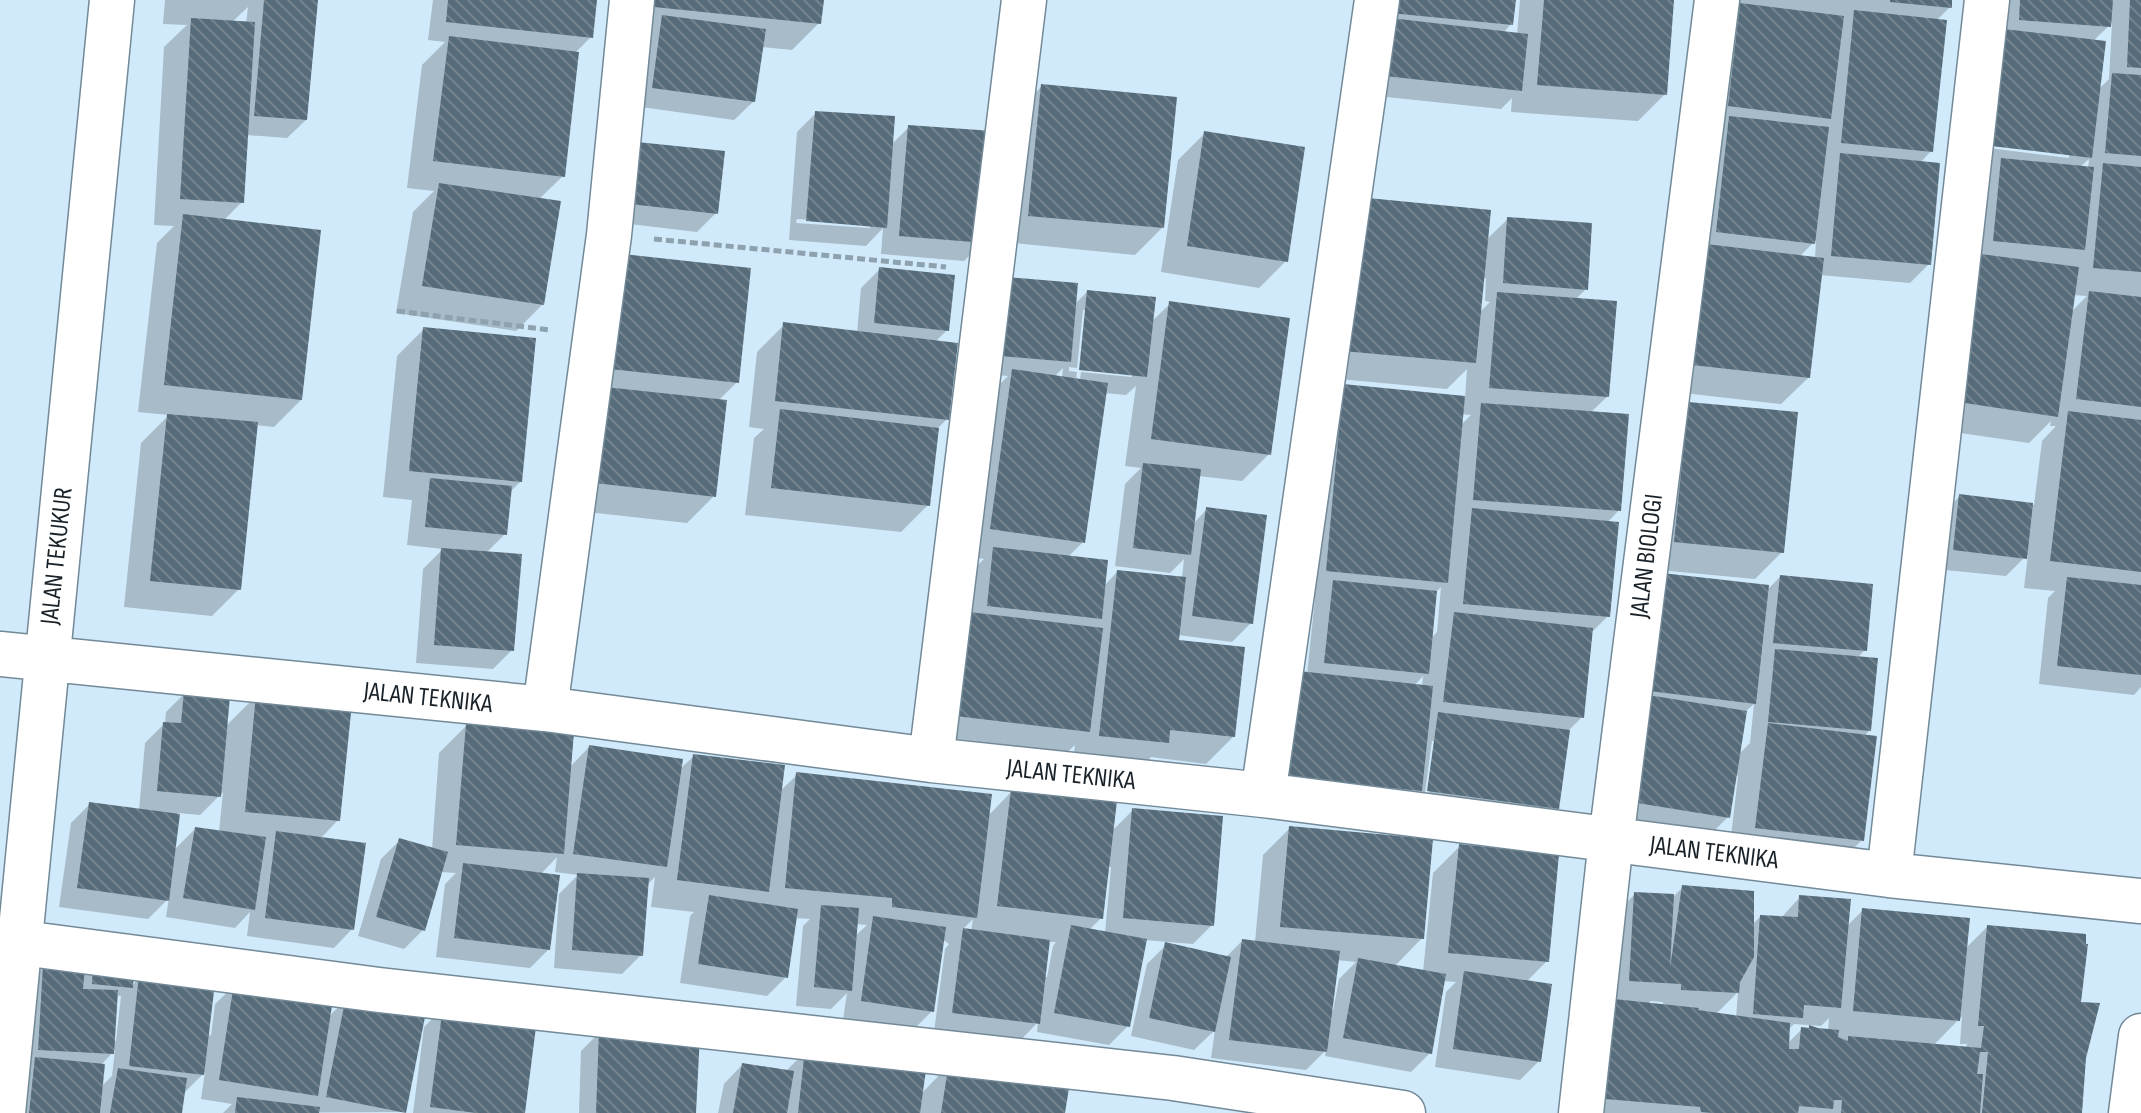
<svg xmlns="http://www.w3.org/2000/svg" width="2141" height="1113" viewBox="0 0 2141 1113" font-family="'Sofia Sans Condensed',sans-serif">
<defs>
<pattern id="building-back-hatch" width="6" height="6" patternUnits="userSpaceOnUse" patternTransform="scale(2)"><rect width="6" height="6" fill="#566c7b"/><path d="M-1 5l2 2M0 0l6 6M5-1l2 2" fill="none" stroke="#74848f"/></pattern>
</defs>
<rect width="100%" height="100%" fill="#d1eafb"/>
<path fill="#0003" fill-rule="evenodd" d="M165 0H316L306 120 287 138 246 135 242 202 223 221 301 400 274 427 255 425 239 589 212 616 124 607 141 443 169 415 138 412 157 243 174 226 154 225 164 47 187 25 163 24ZM248 7 246 24 231 23Z
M433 0H595L591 37 574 54 563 176 538 200 543 304 516 331 396 313 413 212 434 191 407 188 422 65 445 42 428 40Z
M632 0H822L819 23 792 50 761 47 753 102 734 120 634 106Z
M1366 0H1514L1511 24 1503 33 1517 35 1520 0H1672L1665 94 1638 121 1511 112 1512 98 1501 109 1358 94Z
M1736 0H1950V7L1936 21 1931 151 1920 163 1929 264 1910 283 1820 275 1808 378 1781 404 1666 391ZM1816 240 1815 259 1799 257Z
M2004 0H2141V687L2134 695 2039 684 2048 598 2055 591 2024 588 2028 554 2006 576 1935 569 1941 515 1960 496 2034 505 2042 441 2056 426H2050L2051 421 2029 443 1926 428ZM2112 23 2109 79 2098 90 2093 41ZM1981 143 2069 153V158L1981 147ZM2089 159 2088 169 2079 168ZM2073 295 2087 296 2071 312Z
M1042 86 1162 228 1135 255 1002 242 1015 113Z
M816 113 891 145 909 127 983 242 964 261 881 254 883 228 866 246 789 240 797 132ZM797 219 870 224V228L796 223Z
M1205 133 1286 261 1259 288 1161 272 1178 160Z
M619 163 716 213 697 232 613 222Z
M1508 219 1586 289 1575 300 1608 396 1590 413 1619 510 1607 523 1608 616 1591 633 1582 717 1568 731 1557 808 1530 835 1262 804 1307 674 1315 599 1300 598 1344 386 1465 398 1467 369 1447 389 1317 377 1486 240ZM1483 278H1486L1485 301 1490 302 1479 313ZM1461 414 1471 415 1460 426ZM1441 587 1437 632 1430 639 1434 594ZM1423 676 1422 686H1414ZM1432 741H1436L1428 801 1424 800Z
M880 269 947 330 935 342 947 419 937 429 928 505 901 532 745 515 754 438 764 429 749 427 757 352 784 325 857 333 861 288Z
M596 284 737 382 718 401 714 496 687 523 569 510Z
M1087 292 1151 322 1170 304 1269 454 1242 481 1198 476 1193 524 1207 509 1251 623 1232 642 1178 635 1177 642 1233 737 1206 764 1151 757 1140 769 1073 762 1075 745 1061 758 930 743 975 568 984 559 964 556 986 398 1008 376 982 374 989 298 1074 305ZM1083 310H1087L1132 373V377L1081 372 1080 380H1076L1077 372 1069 371V367L1077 368ZM1063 368 1062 378 1054 377ZM1136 386 1125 466 1141 468 1125 484 1115 566 1170 573 1184 559 1182 578 1117 572 1104 586 1067 558 1083 542 1104 393 1126 395Z
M424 329 521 481 510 492 505 534 486 553 512 650 493 669 416 663 423 569 443 549 407 545 412 500 383 497 397 356Z
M1688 404 1782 552 1755 579 1648 569Z
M1780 577 1865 650 1857 658 1870 730 1863 737 1862 840 1835 867 1729 854 1738 776H1735L1728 817 1701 844 1605 828 1636 602 1766 591ZM1754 704 1750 743 1738 755 1745 712Z
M184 694 225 727 256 696 338 820 320 839 352 929 334 948 247 936 250 912 235 928 166 917 169 898 148 919 59 907 71 823 90 804 139 811 145 743 165 723 166 712ZM223 792 219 832 195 829 173 851 178 813 200 815Z
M466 726 569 768 589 747 679 770 694 756 779 792 797 775 988 816 1012 791 1111 832 1133 810 1212 925 1193 944 1145 940 1128 1026 1109 1045 1037 1032 1038 1022 1019 1042 934 1032 945 949 949 944 942 939 932 1011 913 1030 843 1020 847 993 831 1009 796 1006 803 926 810 919 795 918 786 977 767 996 680 983 690 916 694 912 651 907 655 877 647 885 641 955 622 974 554 968 559 894 578 875 555 872 557 857 540 875 549 949 530 968 436 957 445 884 456 873 440 872 423 930 404 949 358 936 381 859 399 841 432 850 439 753ZM1107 866 1111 867 1105 933 1089 930 1101 918ZM973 919 971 931 962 930ZM856 924 867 925 854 937ZM1048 942H1056L1053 946 1047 977H1044Z
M1290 828 1422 938 1394 967 1423 972 1433 873 1460 846 1547 961 1526 982 1539 1061 1520 1080 1435 1067 1446 992 1456 982 1443 981 1430 1053 1411 1072 1325 1056 1326 1050 1306 1070 1211 1058 1215 1030 1194 1050 1131 1036 1147 964 1166 945 1225 958 1242 941 1255 942 1263 855ZM1336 960 1356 962 1339 979 1333 1011H1330Z
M1683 887 1752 925 1760 917 1781 918 1800 897 1847 926 1863 910 1965 949 1987 927 2078 1003 2084 1057 2079 1113H1587L1595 1020 1616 999H1611L1616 913 1635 894 1674 896ZM1738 992 1736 1018 1715 1015ZM1650 1001 1663 1002V1006L1649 1004ZM1962 1016 1960 1044H1967L1966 1049 1933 1046ZM1829 1018 1828 1031 1810 1027 1802 1029 1787 1044 1788 1030 1794 1024 1821 1026Z
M94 965 131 987 140 977 211 1036 215 1004 234 986 328 1017 347 999 405 1112 223 1113 232 1104 201 1099 205 1072 184 1093 179 1113H13L25 986 44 967 82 977ZM116 995 121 996 116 1041H113ZM115 1050 112 1076 100 1088V1066Z
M443 1008 523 1113H413L424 1027Z
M600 1032 694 1113H579L581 1051Z
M806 1051 921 1094 950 1064 1063 1113H718L724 1084 742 1065 785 1072Z"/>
<path fill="url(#building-back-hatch)" d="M264 0H318L307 120 254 116Z
M448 0H597L593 38 446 22Z
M655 0H824L821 24 654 7Z
M1382 0H1516L1513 25 1380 12Z
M1544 0H1674L1667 95 1537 85Z
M1890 0H1952V8L1890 2Z
M2020 0H2113L2111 27 2019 20Z
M2130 0H2141V68L2127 67Z
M1740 3 1844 16 1831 119 1728 106Z
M1854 10 1947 20 1933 152 1841 143Z
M662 15 766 29 755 102 652 88Z
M1382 17 1528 34 1522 91 1376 75Z
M191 18 255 22 244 203 180 199Z
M2004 29 2106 41 2092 158 1991 146Z
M449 36 579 52 565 177 433 161Z
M2112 73 2141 75V156L2105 153Z
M1041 84 1177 97 1164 228 1028 216Z
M815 111 895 116 887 228 806 221Z
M1729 116 1829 127 1815 244 1716 232Z
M908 125 993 131 985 243 899 236Z
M1204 131 1305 147 1288 262 1187 246Z
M637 142 725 151 718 214 630 204Z
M1840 153 1940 163 1931 265 1831 256Z
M2001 158 2094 167 2085 250 1993 241Z
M2103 163 2141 167V272L2093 268Z
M439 183 561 201 544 305 422 286Z
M1358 197 1491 210 1476 363 1343 351Z
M183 214 321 230 302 400 164 385Z
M1507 217 1592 223 1588 290 1503 283Z
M1706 244 1824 258 1810 378 1692 365Z
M1973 253 2079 267 2058 417 1952 401Z
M623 254 751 268 739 383 610 369Z
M879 267 955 275 949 331 874 323Z
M1007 277 1078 283 1071 362 1000 356Z
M1087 290 1156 297 1147 377 1079 370Z
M2089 291 2141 297V407L2076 399Z
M1497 292 1617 301 1609 397 1489 388Z
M1169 301 1290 318 1271 455 1151 439Z
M783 322 958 343 949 420 775 401Z
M423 327 536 338 522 482 409 471Z
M1012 369 1108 383 1085 543 990 529Z
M1343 384 1465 396 1448 583 1326 571Z
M605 387 727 400 716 497 595 483Z
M1688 402 1798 412 1784 553 1674 542Z
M1481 403 1629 414 1621 511 1473 500Z
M780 409 939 428 930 506 771 488Z
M2068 411 2141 420V572L2050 561Z
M167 414 258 422 241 590 150 581Z
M1143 463 1201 469 1191 555 1133 548Z
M430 478 512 486 507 535 425 527Z
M1959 494 2033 503 2027 559 1953 550Z
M1206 507 1267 515 1253 624 1192 616Z
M1472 508 1619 522 1610 617 1463 604Z
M993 547 1108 560 1102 619 987 606Z
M441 548 522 554 514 651 434 645Z
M1117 570 1186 577 1179 640 1245 647 1235 737 1170 730 1169 743 1099 736Z
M1662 573 1769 585 1756 704 1649 691Z
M1780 575 1873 584 1867 651 1773 643Z
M2067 577 2141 585V675L2057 666Z
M1333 580 1437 591 1429 674 1324 663Z
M969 612 1103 628 1090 732 956 716Z
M1454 612 1593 628 1584 718 1443 702Z
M1775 649 1878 658 1871 731 1768 722Z
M1299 671 1433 686 1422 791 1288 778Z
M184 691 230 696 221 797 157 791 163 722 181 723Z
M256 694 352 703 340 821 245 812Z
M1648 695 1747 711 1730 818 1631 802Z
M1438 712 1570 730 1559 809 1427 791Z
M1768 723 1877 736 1864 841 1755 828Z
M466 724 574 732 564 854 456 845Z
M589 745 683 759 667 867 573 854Z
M693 754 785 765 769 892 677 880Z
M796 772 992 794 977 918 892 907V898L785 888Z
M1011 789 1117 801 1103 919 997 906Z
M89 802 180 814 169 901 77 888Z
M1132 808 1223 816 1214 926 1123 918Z
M1289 826 1433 839 1424 939 1280 927Z
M195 827 266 837 255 910 183 898Z
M276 831 366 843 354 930 265 918Z
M399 838 448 852 425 931 376 917Z
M1459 844 1559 854 1549 962 1448 953Z
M463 863 560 875 550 950 454 938Z
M577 873 649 878 643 956 572 950Z
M1682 885 1754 891V957L1740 982 1739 993 1681 990V984L1629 981 1634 892 1674 894 1670 968Z
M709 895 798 909 788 978 698 964Z
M1799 895 1851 899 1841 1008 1804 1005 1803 1018 1753 1014 1760 915 1798 917Z
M821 905 859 908 852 991 814 987Z
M1862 908 1970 918 1960 1021 1853 1011Z
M873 916 946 927 934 1012 861 1001Z
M1071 925 1147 939 1130 1027 1054 1013Z
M1987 925 2086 934V944H2088L2081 1002 2100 1003 2086 1058 2082 1113H1982L1988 1052H1980L1977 1074H1983L1980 1113H1841L1842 1100H1834L1833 1109 1799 1106 1798 1113H1712L1701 1112 1700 1107 1605 1099 1614 999 1699 1008 1698 1010 1790 1023 1789 1049H1799L1801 1027 1809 1028V1025L1818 1028 1839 1030 1838 1037 1848 1041V1036L1981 1048 1984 1026H1978Z
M963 928 1050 940 1040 1024 952 1013Z
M1242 939 1340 951 1327 1052 1229 1040Z
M1165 942 1231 957 1215 1032 1149 1018Z
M1358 958 1446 974 1432 1054 1343 1038Z
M93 963 134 967 133 988 92 984Z
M43 965 85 967 83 989 118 990 114 1054 38 1050Z
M1464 971 1552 984 1541 1062 1453 1049Z
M139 975 215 983 204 1075 129 1066Z
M234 983 333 999 318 1096 219 1080Z
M346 996 426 1012 406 1113 326 1097Z
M443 1006 537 1019 525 1113H476L430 1107Z
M599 1030 700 1034 696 1113H596Z
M805 1049 927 1063 920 1113H798Z
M35 1057 105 1064 100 1113H29Z
M949 1062 1070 1082 1065 1113H941Z
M742 1063 794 1071 787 1113H733Z
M118 1068 187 1078 182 1113H110Z
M237 1097 320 1107 319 1113H235Z"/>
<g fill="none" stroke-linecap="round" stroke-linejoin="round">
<g stroke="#728998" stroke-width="47">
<path id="minor" d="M0 654 545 709 931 760 1263 795 1889 875 2141 901
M545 709 609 235 632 0
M931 760 1024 0
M1263 795 1377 0
M1889 875 1987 0
M0 940 379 990 1173 1078 1403 1113
M3 1113 112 0
M1581 1113 1611 840 1717 0
M2131 1113 2141 1036"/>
</g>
<path stroke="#8ea1ae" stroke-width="5" stroke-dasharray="8 4" stroke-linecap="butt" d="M654 239 946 267
M397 311 550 330"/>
<use href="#minor" stroke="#fff" stroke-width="44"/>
</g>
<g text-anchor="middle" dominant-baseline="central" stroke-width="8" stroke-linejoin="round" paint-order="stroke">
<g font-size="26" fill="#192229" stroke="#fff">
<text transform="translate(57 556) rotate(-84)">JALAN TEKUKUR</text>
<text transform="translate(1647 556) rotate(-83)">JALAN BIOLOGI</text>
<text transform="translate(428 698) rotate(6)">JALAN TEKNIKA</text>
<text transform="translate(1071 775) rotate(6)">JALAN TEKNIKA</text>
<text transform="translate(1714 853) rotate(7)">JALAN TEKNIKA</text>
</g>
</g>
</svg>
